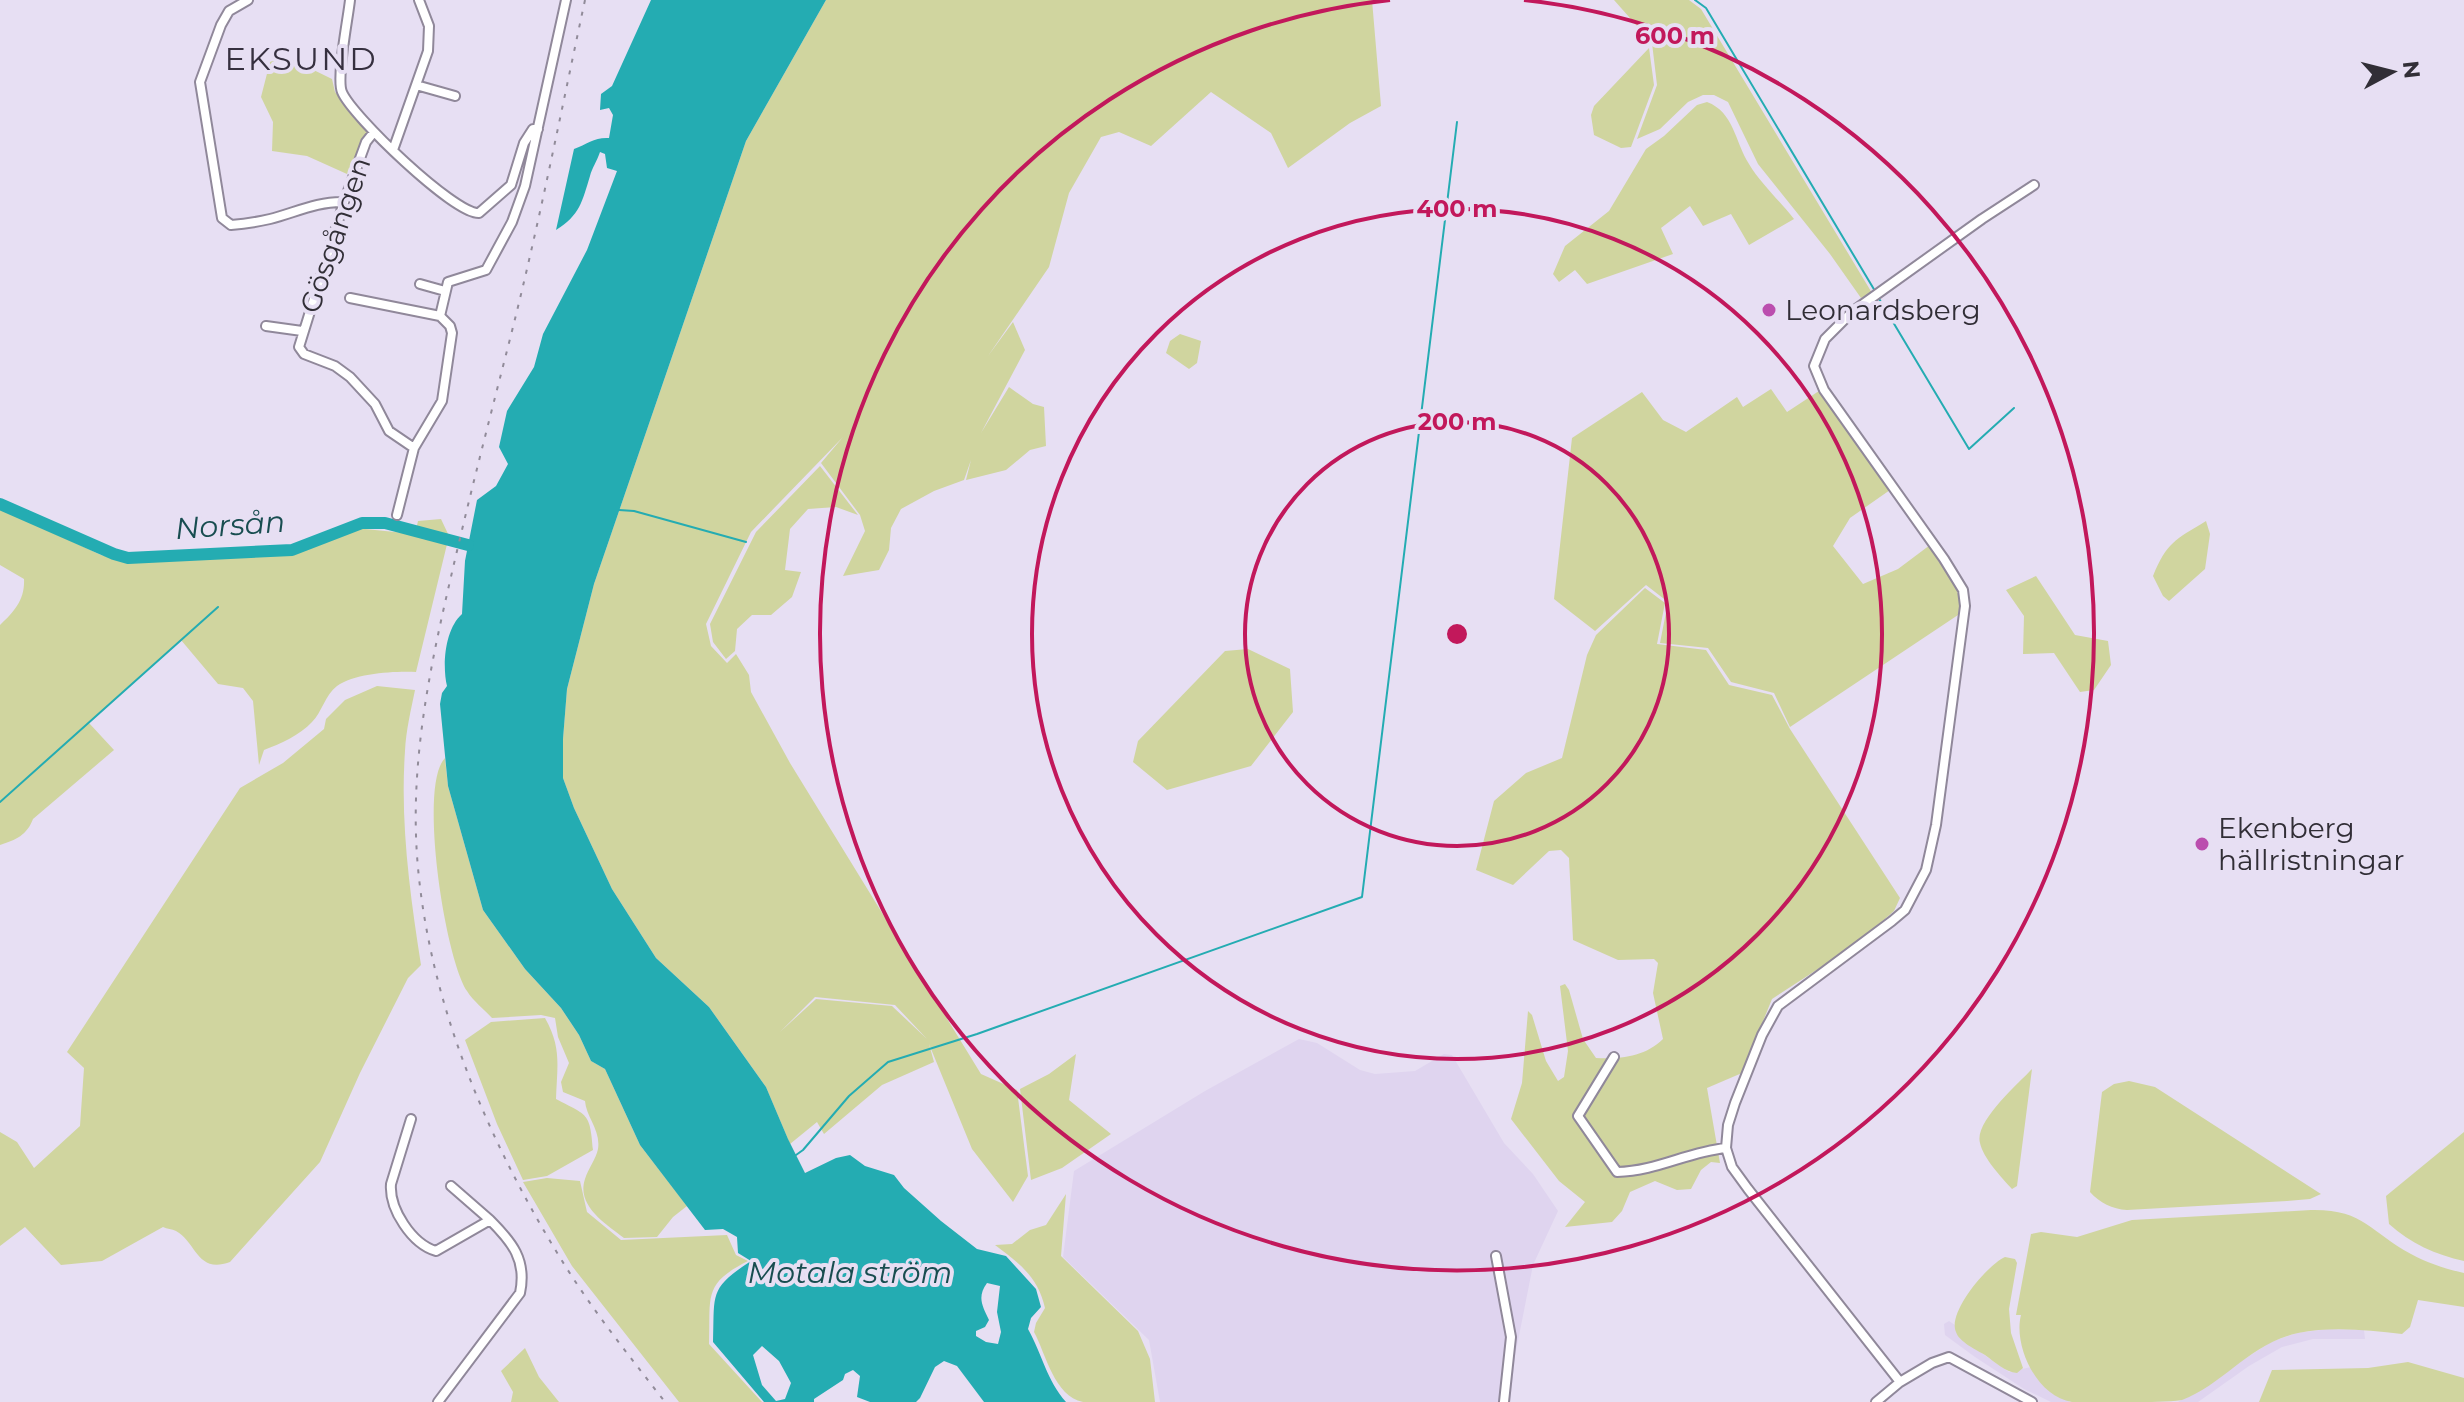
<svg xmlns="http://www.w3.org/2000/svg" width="2464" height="1402" viewBox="0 0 2464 1402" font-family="Montserrat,sans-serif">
<rect width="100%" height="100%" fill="#e7dff3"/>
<path fill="#dfd4ef" d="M1299 1039 1317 1043 1360 1070 1375 1074 1415 1071 1444 1054 1452 1055 1504 1143 1533 1174 1558 1211 1533 1265 1515 1356 1510 1402H1160L1149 1340 1063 1257 1074 1171 1205 1091Z
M1949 1321 1955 1325 1959 1337 1983 1354 2009 1372 2031 1367 2055 1394 2070 1402H2051L2024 1389 1975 1357 1945 1335 1944 1324Z
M2328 1329 2364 1330 2365 1339H2313L2282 1347 2249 1366 2198 1402H2178L2271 1342 2297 1333Z"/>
<path fill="#d0d59f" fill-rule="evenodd" d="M826 0H1372L1381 106 1350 123 1288 168 1271 133 1211 92 1151 146 1119 132 1101 137 1069 193 1049 267 988 356 1013 322 1025 350 981 433 1009 387 1033 404 1044 407 1046 446 1030 450 1006 470 966 480 971 460 964 480 934 491 901 509 891 528 889 550 879 570 843 576 865 531 860 515 821 463 843 437 751 532 706 624 711 646 727 663 736 654 749 675 751 692 790 763 981 1074 1017 1090 1028 1176 1013 1202 972 1149 929 1044 934 1062 882 1085 824 1134 817 1122 790 1144 766 1087 709 1007 656 958 612 889 574 808 563 778V739L567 689 594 584 746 141ZM815 997 895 1005 927 1039 892 1006 816 999 780 1032Z
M1614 0H1689L1701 9 1872 293 1861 298 1830 254 1758 164 1728 102 1714 95H1703L1688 102 1660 129 1637 139 1657 85 1652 43Z
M1649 48 1654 85 1631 147 1621 148 1594 135 1591 115 1594 106Z
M285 56 332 79 335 92 368 131 347 174 307 156 272 151 273 122 261 97 270 62Z
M1707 102C1734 112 1735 142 1749 164 1761 184 1780 201 1794 219L1749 245 1731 214 1703 226 1690 206 1661 228 1673 254 1587 284 1575 270 1559 282 1553 274 1565 246 1609 211 1646 149 1664 136 1697 105Z
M1180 334 1201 341 1197 363 1189 369 1166 353 1170 341Z
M1771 389 1787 412 1822 389 1890 490 1850 518 1833 546 1863 584 1898 569 1930 545C1944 566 1965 589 1958 615L1790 727 1774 693 1731 682 1708 648 1660 643 1668 602 1646 585 1595 631 1554 599 1572 438 1642 392 1663 420 1686 432 1737 397 1743 407Z
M820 466 858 515 836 507 808 509 790 529 785 570 801 572 792 597 771 615H752L737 629 735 651 726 659 713 642 710 624 756 532Z
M0 508 101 555 130 563 291 555 309 549 355 528 415 534 418 521 441 519 449 536 416 672C395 671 355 673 337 686 325 695 322 712 312 722 300 735 280 744 264 750L259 765 253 701 243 688 218 684 181 640 89 723 114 750 33 819C27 835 16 840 0 845V625C15 611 25 599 24 579L0 565Z
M2206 521 2210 534 2205 569 2169 601 2163 596 2153 576C2167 542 2175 540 2206 521Z
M2036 576 2075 635 2108 641 2111 665 2094 690 2080 692 2054 653 2023 654 2024 616 2006 590Z
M1645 588 1665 603 1657 644 1706 650 1729 685 1772 695 1790 729 1900 898 1894 911 1855 945 1772 999 1742 1073 1707 1088 1720 1163 1711 1162 1701 1170 1691 1189 1677 1190 1655 1181 1630 1192 1622 1211 1612 1222 1565 1227 1585 1202 1559 1181 1511 1119 1522 1083 1528 1011 1532 1015 1546 1061 1558 1081 1564 1077 1568 1051 1560 986 1565 984 1569 990 1583 1039 1596 1058C1620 1059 1645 1057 1663 1039L1653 993 1658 963 1654 959 1618 960 1573 940 1569 858 1561 850 1549 851 1513 885 1476 870 1494 801 1526 773 1562 758 1587 655 1596 635Z
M1248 649 1290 669 1293 712 1251 766 1167 790 1133 762 1138 741 1225 651Z
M377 686 415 690C411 710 406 730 405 751 400 823 410 894 421 965L408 978 360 1073 320 1162 230 1262C197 1274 197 1243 176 1231 172 1229 167 1229 163 1227L102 1261 61 1265 25 1227 0 1246V1132L17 1142 34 1168 80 1126 84 1068 67 1052 240 788 283 763 324 729 326 719 345 700Z
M445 758 448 786 483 910 525 969 561 1008 579 1035 591 1061 605 1069 640 1145 687 1206 673 1217 657 1237 624 1238C606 1224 576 1206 585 1179 588 1169 596 1159 598 1149 601 1130 586 1117 585 1101L563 1092 561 1082 569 1063 558 1037 555 1018 541 1015 492 1018C484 1009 473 1001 467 991 445 958 418 785 445 758Z
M545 1018C562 1048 557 1066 556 1099 588 1116 590 1112 593 1150L547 1176 523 1180 497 1124 465 1040 491 1022Z
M1076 1054 1069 1100 1111 1134 1062 1168 1031 1180 1020 1089 1049 1074Z
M2032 1069 2017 1186 2012 1189C2002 1178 1983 1158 1980 1143 1974 1122 2018 1084 2032 1069Z
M2129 1081 2155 1087 2321 1194 2310 1199 2287 1201 2127 1210C2112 1209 2100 1203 2090 1192L2102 1092 2114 1084Z
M2464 1132V1261C2436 1255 2410 1243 2389 1224L2386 1196Z
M547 1178 580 1181 587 1212 621 1240 727 1235 736 1255 748 1261C702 1284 711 1297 709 1344L762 1402H679L572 1266 523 1182Z
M1066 1194 1061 1256 1138 1331 1150 1359 1155 1402H1083C1054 1396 1046 1354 1034 1332L1036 1323 1045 1308C1038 1277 1020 1264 995 1245L1012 1244 1030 1230 1046 1225Z
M2311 1210C2364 1209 2370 1232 2411 1254 2427 1263 2446 1269 2464 1273V1307L2418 1300 2410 1327 2402 1334C2368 1330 2332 1326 2298 1333 2249 1344 2224 1384 2182 1400 2168 1402 2148 1402 2133 1402 2114 1402 2091 1402 2072 1402 2037 1397 2013 1346 2021 1315H2016L2031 1234 2041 1232 2077 1237 2132 1220Z
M2005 1257 2015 1259 2017 1263 2009 1309 2011 1333 2023 1368 2017 1373C2005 1372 1995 1362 1985 1355 1977 1350 1959 1342 1956 1332 1947 1313 1987 1265 2005 1257Z
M525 1348 539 1377 559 1402H511L513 1392 501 1371Z
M2408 1362 2464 1378V1402H2259L2272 1370 2368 1368Z"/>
<path fill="#24acb2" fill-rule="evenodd" d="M651 0H826L746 141 594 584 567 689 563 739V778L574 808 612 889 656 958 709 1007 766 1087 788 1139 805 1173 836 1158 850 1155 865 1166 894 1175 904 1188 941 1221 977 1249 1006 1256 1036 1289 1041 1307 1031 1318 1028 1329C1042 1354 1047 1381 1066 1402H984L957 1366 944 1361 935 1367 920 1398 916 1402H870L857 1397 860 1376 853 1370 845 1374 843 1380 814 1399V1402H764L713 1342C715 1294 708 1289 751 1261L738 1253 737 1237 723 1229 705 1230 640 1145 605 1069 591 1061 579 1035 561 1008 525 969 483 910 448 786 440 704 442 693 447 686C442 665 445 629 462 614L465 561 477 500 496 486 508 464 499 447 507 411 534 367 543 334 587 250 617 171 607 168 605 154 600 152C597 161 592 168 590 176 582 202 580 215 556 230L574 149C587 144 595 137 609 138L613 115 609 108 600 110 601 94 612 86ZM987 1283 1000 1286 997 1312 1001 1332 998 1344 986 1342 976 1336V1331L985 1327 989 1320C982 1305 977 1297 987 1283ZM762 1346 779 1361 791 1383 785 1399 776 1401 762 1385 753 1355Z"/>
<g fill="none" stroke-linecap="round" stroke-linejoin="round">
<path stroke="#24acb2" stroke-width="2" d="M1695 0 1706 8 1875 291
M1878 297 1969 449 2014 408
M619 510 634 511 746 542
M0 802 218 607
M796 1155 803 1150 849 1096 888 1062 977 1034 1362 897 1457 122"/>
<path stroke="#24acb2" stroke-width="12" d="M0 504 114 554 128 558 292 550 362 523H385L468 545"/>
<g stroke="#90889a" stroke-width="12">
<path id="minor" d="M248 0 229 11 221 25 200 82 222 218 231 225C244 224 257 222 270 219 294 213 318 201 344 202
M350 0C348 19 336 78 342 92 352 116 454 214 479 213L511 185 524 143 533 129H538
M416 85 455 96
M374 132 366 142 344 202 299 347 304 354 335 366 350 377 375 404 389 431 414 448
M393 150 428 51 429 26 419 0
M420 284 445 291
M350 298 440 316
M440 316 448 282 486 270 512 222 525 186 566 0
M266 326 302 331
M397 515 414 448 442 401 452 333 450 326 440 316
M1614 1057 1578 1116 1617 1172C1657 1171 1687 1152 1726 1148
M411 1119 391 1184C389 1209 412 1244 436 1251L490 1220 451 1186
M1496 1256 1511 1337 1504 1402
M1900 1382 1932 1363 1949 1357 2032 1402
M438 1402 520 1293C527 1260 512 1242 490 1220
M1876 1402 1900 1382 1748 1189 1732 1167 1726 1148 1728 1125 1735 1103 1762 1035 1778 1006 1892 921 1905 910 1926 870 1936 825 1965 606 1963 590 1944 559 1824 390 1814 366 1825 339 1852 312 1982 219 2034 185"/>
</g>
<use href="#minor" stroke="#fff" stroke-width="8"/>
<path stroke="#918b99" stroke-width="2" stroke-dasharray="4 8" stroke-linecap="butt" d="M585 0C561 112 539 224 511 335 490 417 469 498 450 581 428 676 409 770 418 868 431 1009 490 1145 564 1264 594 1312 630 1357 665 1402"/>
</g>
<g fill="none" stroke="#c2185b" stroke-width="4">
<circle cx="1457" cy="634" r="212"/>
<circle cx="1457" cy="634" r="425"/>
<path d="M1524 0A637 637 0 1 1 1390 0"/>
</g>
<g fill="#bb4eae" stroke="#e7dff3" stroke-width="3">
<circle cx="1769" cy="310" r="8"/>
<circle cx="2202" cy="844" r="8"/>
</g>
<g text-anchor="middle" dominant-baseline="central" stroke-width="8" stroke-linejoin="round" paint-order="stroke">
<g font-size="28" fill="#312e36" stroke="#e7dff3">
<text transform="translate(335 235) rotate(-71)">Gösgången</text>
</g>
<g font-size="28" fill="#312e36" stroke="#e7dff3" text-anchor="start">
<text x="1785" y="310">Leonardsberg</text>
<text x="2218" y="828">Ekenberg<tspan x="2218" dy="32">hällristningar</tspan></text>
</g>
<g font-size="30" font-style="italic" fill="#184d50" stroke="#e7dff3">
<text transform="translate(230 525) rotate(-4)">Norsån</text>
<text x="850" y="1272">Motala ström</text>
</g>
<g font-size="32" letter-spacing="2" fill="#36303f" stroke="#e7dff3">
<text x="301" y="58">EKSUND</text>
</g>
</g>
<circle cx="1457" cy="634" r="12" fill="#c2185b" stroke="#e7dff3" stroke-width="4"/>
<g font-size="24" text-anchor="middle" font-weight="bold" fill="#c2185b" stroke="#e7dff3" stroke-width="8" stroke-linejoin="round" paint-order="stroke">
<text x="1675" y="44">600 m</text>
<text x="1457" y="217">400 m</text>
<text x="1457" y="430">200 m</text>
</g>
<g transform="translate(2392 72) rotate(83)" stroke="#e7dff3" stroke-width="6" paint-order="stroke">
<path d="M0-6L14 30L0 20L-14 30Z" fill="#312e36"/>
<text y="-12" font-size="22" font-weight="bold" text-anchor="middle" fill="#312e36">N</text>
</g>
</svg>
